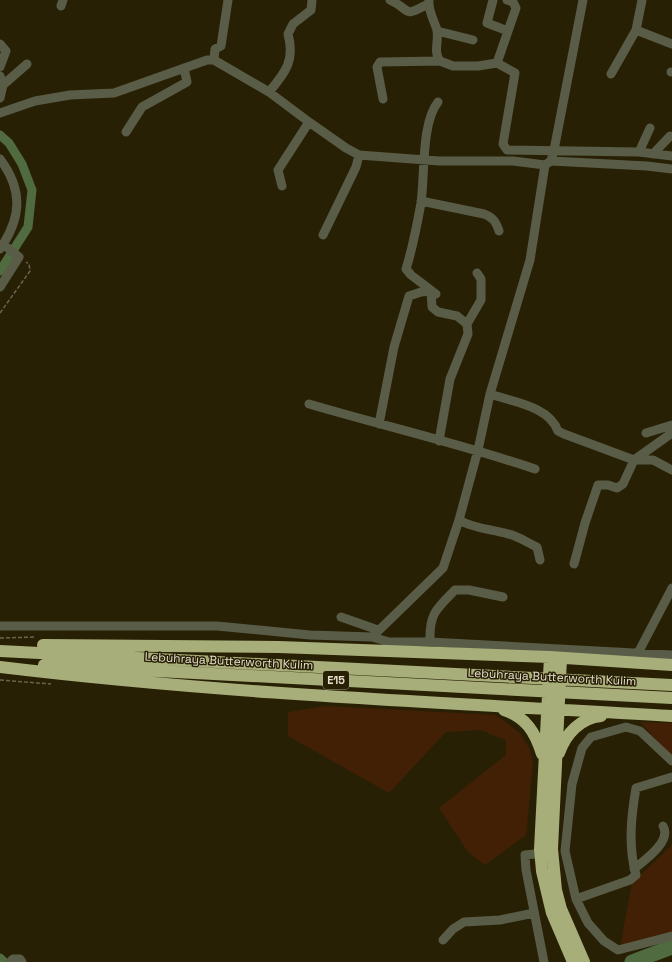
<svg xmlns="http://www.w3.org/2000/svg" width="672" height="962" viewBox="0 0 672 962" font-family="'Space Grotesk',sans-serif">
<rect width="100%" height="100%" fill="#282004"/>
<path fill="#422006" d="M325 706 496 715 521 734 530 750 533 763 526 835 485 865 468 852 439 808 506 755V740L480 730 446 732 389 793 288 736V712Z
M640 722 672 723V757Z
M672 845V932L621 945 624 925 632 883Z"/>
<g fill="none" stroke-linecap="round" stroke-linejoin="round">
<path stroke="#516b40" stroke-width="9" d="M0 135 9 143 22 164 32 190 28 227 0 271
M0 958 4 962"/>
<path stroke="#516b40" stroke-width="15" d="M632 962 672 947"/>
<path stroke="#6b644c" stroke-width="1.5" stroke-dasharray="4 2" stroke-linecap="butt" d="M0 313 30 271 29 264 26 262
M0 638 36 637
M0 680 51 684"/>
<path stroke="#595c47" stroke-width="9" d="M390 0C413 11 402 18 428 4
M429 0C428 11 434 20 437 30 439 41 433 52 440 61
M493 0 487 23 508 31
M61 6 63 0
M636 30 672 44
M437 31 473 40
M0 44 6 51 0 67
M214 60 215 49 221 46 228 0
M497 63 516 8 513 2 507 0
M671 72H672
M611 74 636 30 642 0
M0 76 3 85 0 98
M3 85 27 64
M269 92C286 72 295 60 288 34L293 24 311 10 312 0
M383 99 377 67 380 62 440 61 453 66H478L497 63 515 73 503 144 507 150 639 152 672 156
M0 113 35 101 70 95 114 93 207 60H214L269 92 309 122 346 148 359 155 439 161H513L545 165 551 161 554 150 583 0
M126 132 142 107 187 82 184 68
M639 152 650 128
M653 154 670 136
M0 159C23 190 22 217 0 249
M551 161 647 166 672 169
M282 186 278 170 309 122
M421 201 484 214C493 217 496 222 499 231
M323 235 356 167 359 155
M0 287 19 257 3 244
M436 294 411 275 406 269C413 247 417 225 421 203 425 176 421 123 438 102
M490 394C513 402 549 406 558 431L564 434 634 460H653L672 470
M309 404C384 426 461 444 535 469
M379 424 394 347 409 296 421 292 431 291 432 307 438 312 457 316 467 324
M646 433 672 425
M439 441 450 379 468 334 467 324 481 300V279L477 273
M459 520C474 529 492 529 508 534 518 536 528 543 537 547L540 560
M574 564 585 523 598 485H608L617 488 623 484 634 460 672 433
M341 617 378 630
M0 626H217L310 635 372 637 389 642H430L672 655
M372 637 443 568 459 520 478 450 490 394 530 260 545 165
M430 642C429 614 436 609 455 590H469L503 597
M638 653 672 588
M672 761 640 731 626 727 591 737 582 748 572 784 565 851 576 899 588 923 604 941 618 950 672 936
M634 869C645 860 672 841 663 826
M576 899 630 880 636 875C628 846 631 817 636 788L672 777
M443 940 453 929 464 922 500 920 534 913
M10 962 13 959H20L22 962
M544 962 526 870 525 855 545 853"/>
<path stroke="#a8ae79" stroke-width="12" d="M43 645 279 647 550 657 672 665
M0 651 672 685
M550 657 540 849 542 871 552 913 573 962
M561 658 552 849 556 890 561 909 584 962
M44 665 672 698
M0 667C223 694 448 703 672 716
M504 710C526 717 535 732 542 754
M559 753C566 733 581 718 601 716"/>
</g>
<g text-anchor="middle" dominant-baseline="central" stroke-width="3" stroke-linejoin="round" paint-order="stroke">
<rect fill="#282004" stroke="#aca691" stroke-width="1" x="323" y="671" width="26" height="18" rx="3"/>
<g font-size="11" font-weight="bold" fill="#e4dfce">
<text x="336" y="680">E15</text>
</g>
<g font-size="12" fill="#e4dfce" stroke="#282004">
<text transform="translate(229 661) rotate(3)">Lebuhraya Butterworth Kulim</text>
<text transform="translate(552 677) rotate(3)">Lebuhraya Butterworth Kulim</text>
</g>
</g>
</svg>
